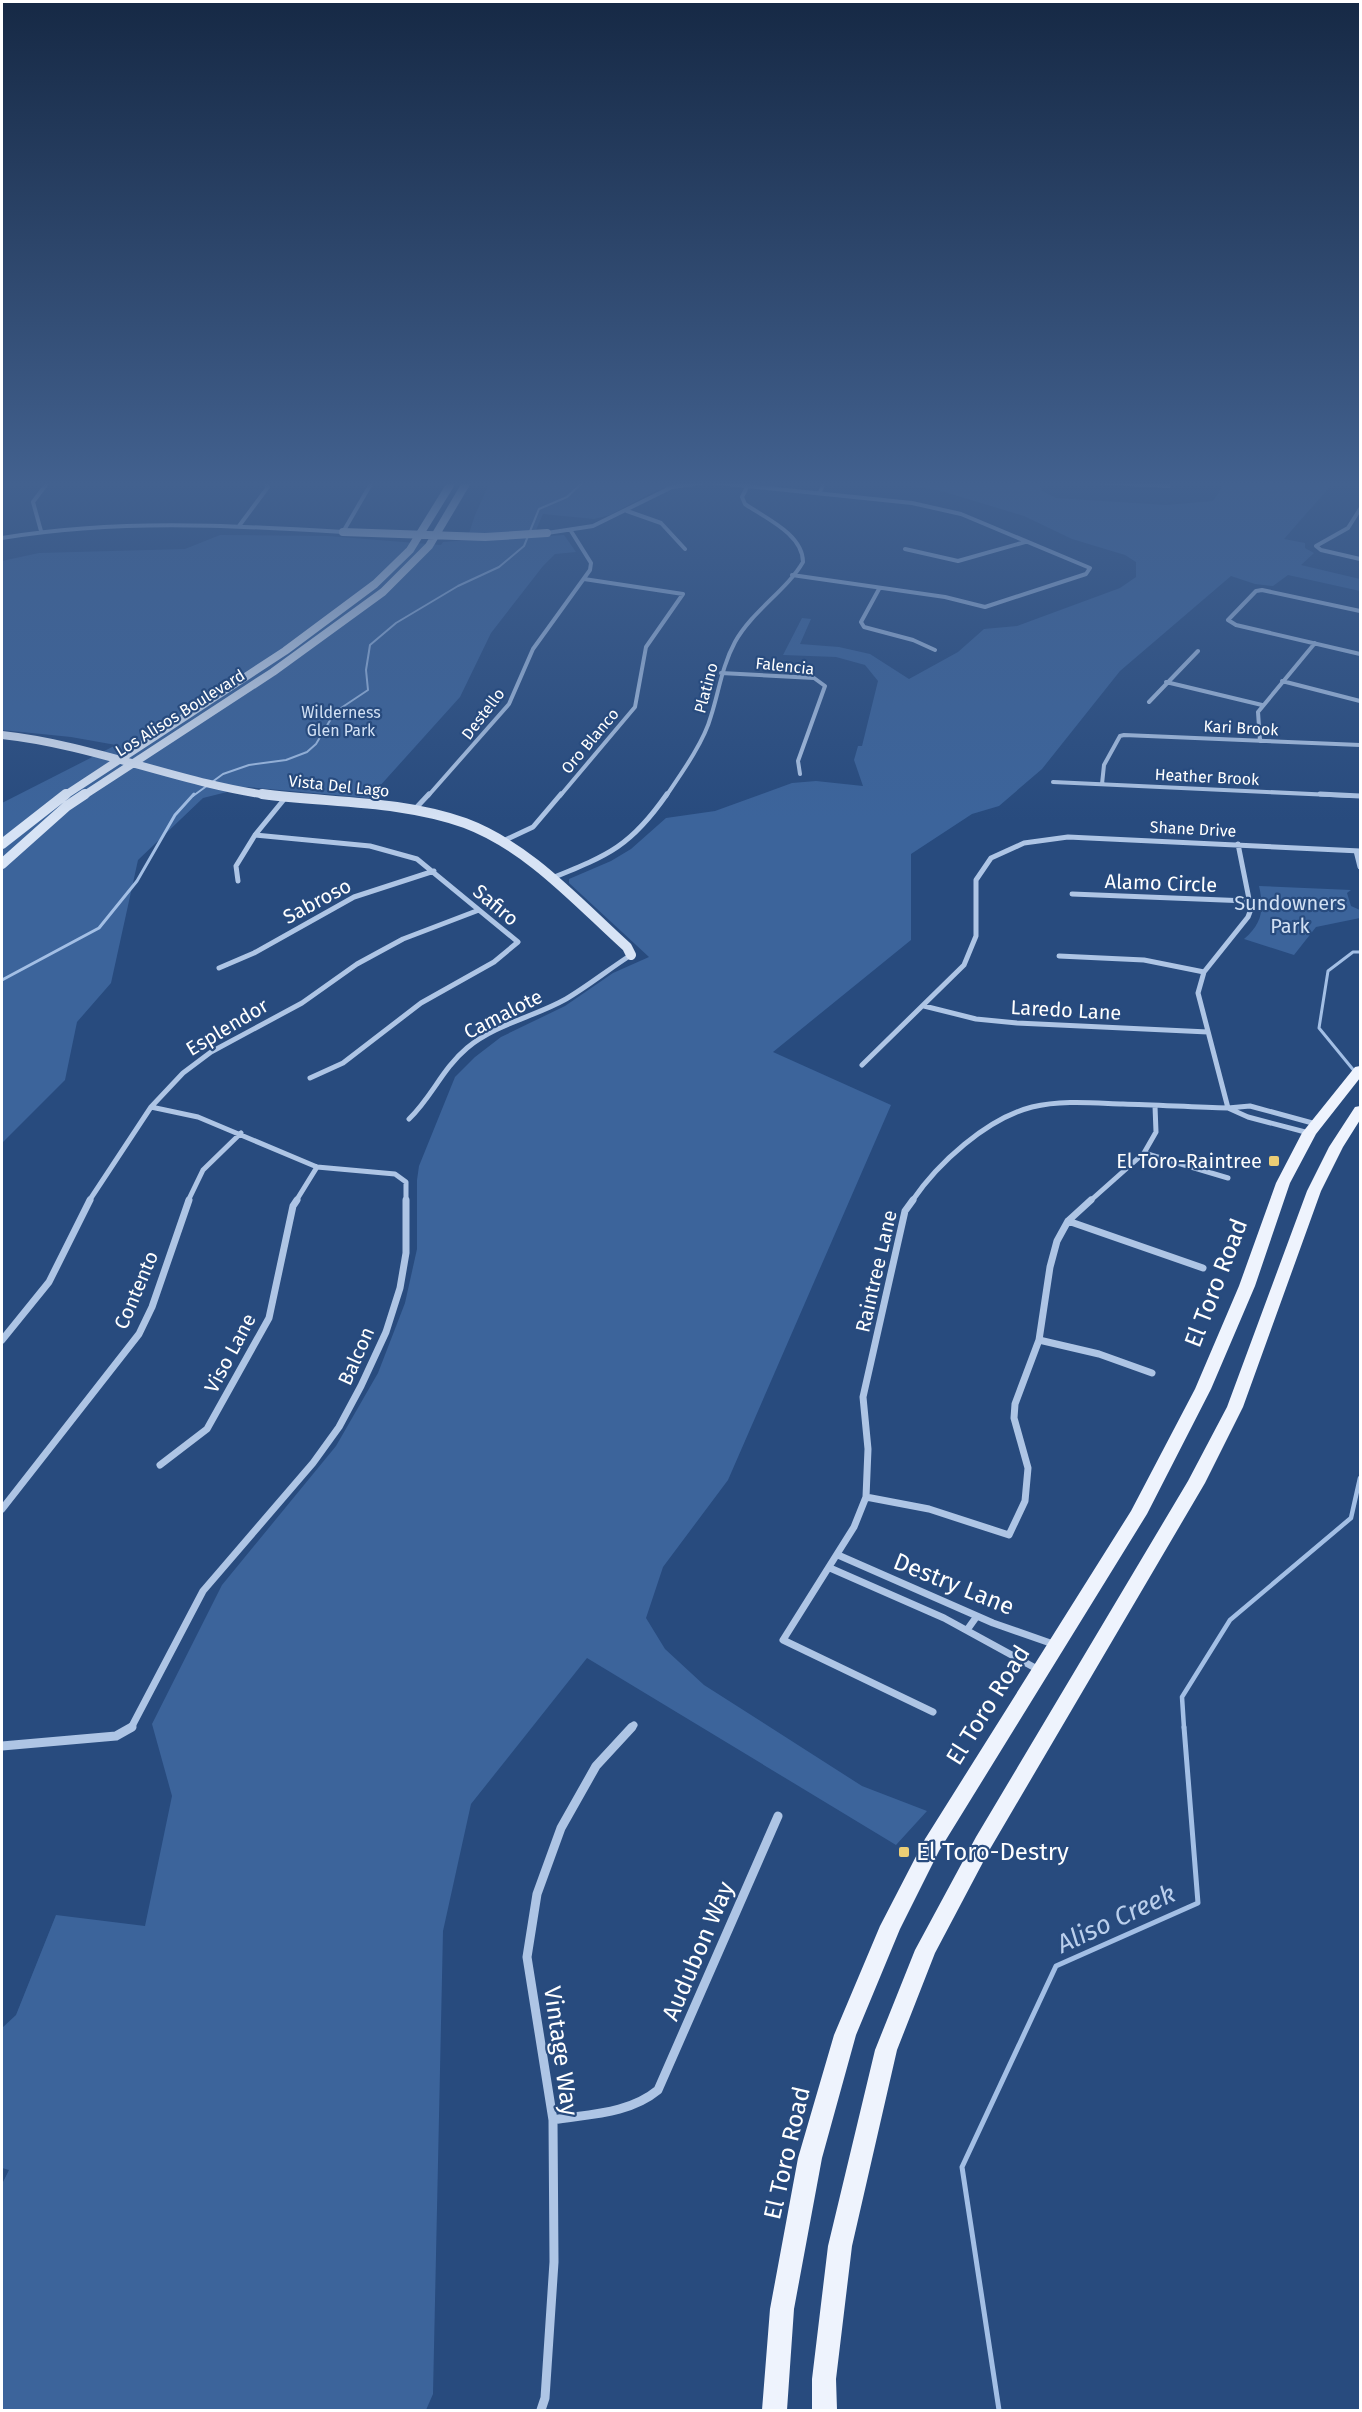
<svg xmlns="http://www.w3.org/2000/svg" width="1362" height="2412" viewBox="0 0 1362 2412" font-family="'Fira Sans',sans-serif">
<rect width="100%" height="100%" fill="#284b7e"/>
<path fill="#3c649b" d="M490 482H689L657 490 610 515 594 519 543 514 533 537 564 535 576 552 555 554 543 566 491 633 460 697 369 798 247 787 203 798 138 860 111 983 77 1022 65 1080 2 1143V803L116 745 71 737 2 730V561L39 553 185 549 220 535 328 536 441 545 443 542 467 540 475 515Z
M879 482H1039L1042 491 1056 498 1166 505 1213 501 1223 486 1201 482H1334L1284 539 1305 543V548L1314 553 1301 565 1360 579V591L1288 575 1273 586 1255 584 1231 576 1120 671 1042 769 999 806 972 814 911 854V940L773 1052 891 1105 728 1480 663 1567 646 1618 665 1649 704 1685 862 1786 927 1811 896 1845 587 1658 471 1804 443 1931 433 2394 426 2410H2V2184L9 2170 2 2168V2028L16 2015 56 1915 145 1926 172 1796 152 1724 222 1585 336 1446 378 1373 405 1303 417 1249V1180L419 1166 455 1077 475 1057 501 1037 565 1006 613 973 649 957 569 883V879L611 861 631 849 666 818 715 811 792 783 816 781 863 786 854 760 858 746H862L878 681 865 665 836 657 783 655 802 618 811 619 800 644 839 647 870 654 909 679 958 652 984 629 1017 626 1120 588 1136 577V562L1125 555 1072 539 1024 516 938 490Z
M1259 886 1351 890 1347 893 1351 906 1360 910V918L1316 927 1294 955 1244 939C1263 923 1264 908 1259 886Z"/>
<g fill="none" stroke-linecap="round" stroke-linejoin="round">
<path stroke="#a3bfe5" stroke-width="2" d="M193 796 223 774 249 765 286 760 307 752 316 744 335 712 368 690 366 670 370 645 396 623 458 586 499 567 524 546 539 509 567 497 583 482"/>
<path stroke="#a3bfe5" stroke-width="3" d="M1360 952H1353L1328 971 1319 1028 1360 1078
M2 980 99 928 137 881 175 815 194 794"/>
<path stroke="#a3bfe5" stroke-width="4.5" d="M1184 1728 1182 1697 1230 1620 1351 1518 1360 1478"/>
<path stroke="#a3bfe5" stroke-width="5" d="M999 2410 962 2167 1056 1966 1198 1903 1184 1727"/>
<path stroke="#aec5e5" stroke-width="4" d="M1088 482 1169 486
M820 492 824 482
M1360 509 1348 528 1316 546 1321 550 1360 559
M627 511 661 523 685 549
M239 526 268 487 265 482
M41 531 33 502 48 482
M547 533 593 526 672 487 708 482 912 503 961 514 1090 568 1086 574 985 607 945 597 792 575
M2 538C116 519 228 525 343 532L372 482
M905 549 958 561 1025 542
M879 589 861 622 864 627 913 640 935 650
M1360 611 1262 590 1256 591 1228 620 1236 625 1360 654
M721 673 814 678 825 686 798 761 800 774
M1282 681 1360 701
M1166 682 1262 705
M1149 702 1198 651
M1260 741 1258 712 1315 643
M1053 782 1353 796
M1102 784 1104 765 1120 736 1124 735 1360 745
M428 796 509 704 533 649 590 570 591 563 571 531
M560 796 635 707 646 647 683 594 584 579
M666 796C681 774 704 742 711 716 719 691 722 666 735 642 752 611 787 590 803 562 803 534 765 518 745 504L742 497 748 485"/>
<path stroke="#aec5e5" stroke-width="5" d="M1320 794 1360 796
M415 809 429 794
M255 835 370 846 417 859 518 942 494 962 421 1003 343 1063 310 1078
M503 841 533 827 561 794
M1356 851 1360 867
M552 878C609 855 631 846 667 794
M238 881 236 866 255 835 286 797
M1072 894 1248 901
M1059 956 1144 960 1204 972
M219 968 254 953 354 897 434 871
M924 1006 976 1019 1017 1023 1208 1032
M862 1065 964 965 976 936V880L991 858 1024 843 1068 837 1360 851
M151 1107 198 1117 317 1167 395 1174 406 1182V1201
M1228 1108 1198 993 1204 972 1248 917 1251 909 1238 844
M1228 1108 1248 1117 1309 1133
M409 1119C432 1097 442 1069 467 1048 496 1024 534 1017 566 999 588 986 609 969 631 955
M1144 1153 1228 1178
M89 1201 151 1107 183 1073 211 1052 302 1003 357 964 403 939 479 910
M188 1201 203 1170 241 1133
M296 1201 317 1167
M912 1201C938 1163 986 1119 1032 1107 1062 1100 1093 1103 1123 1104 1158 1105 1193 1107 1228 1108L1250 1106 1316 1124
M1090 1201 1144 1153 1156 1132 1155 1106"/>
<path stroke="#aec5e5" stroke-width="7" d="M913 1200 905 1211 863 1397 868 1449 866 1497 854 1527 783 1640 933 1712
M1068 1221 1203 1268
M2 1340 49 1282 90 1200
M1039 1340 1099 1354 1152 1373
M160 1465 207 1429 269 1318 293 1206 297 1200
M866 1497 929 1509 1009 1535 1025 1501 1028 1468 1014 1418 1015 1404 1039 1340 1050 1267 1057 1241 1068 1221 1091 1200
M2 1509 139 1334 152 1307 189 1200
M838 1555 993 1623 1056 1645
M830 1568 944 1618 1039 1670
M967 1630 977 1616
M131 1728 203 1591 313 1463 339 1427 361 1386 386 1332 400 1288 406 1253V1200
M631 1728 634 1725"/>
<path stroke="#aec5e5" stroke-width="9" d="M2 1746 116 1736 132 1727
M553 2120C589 2114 629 2114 658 2090L778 1816
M541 2410 545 2398 554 2262 553 2120 527 1957 537 1894 561 1828 596 1766 632 1727"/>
<path stroke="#d7e3f5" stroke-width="8" d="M343 532 485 537 547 533
M2 735C95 745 181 784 274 796
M64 796 285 651 375 584 410 550 452 482
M83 796 273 672 383 592 429 546 467 482"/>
<path stroke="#d7e3f5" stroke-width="10" d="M262 794C330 803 400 800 465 823 529 847 578 903 627 947L631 955
M2 844 66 794
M2 864 67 806 85 794"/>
<path fill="#eef3fd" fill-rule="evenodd" d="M1360 1066V1078L1316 1134 1290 1183 1255 1286 1211 1389 1147 1514 939 1851 900 1929 856 2035 822 2158 794 2309 787 2410H762L770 2309 798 2158 834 2035 880 1926 925 1839 1131 1511 1195 1389 1239 1286 1276 1183 1302 1133 1355 1067Z
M1360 1106V1120L1343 1147 1321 1191 1243 1407 1205 1483 990 1849 935 1953 897 2050 852 2246 836 2379 837 2410H812V2379L828 2246 875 2050 915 1950 976 1837 1188 1481 1227 1407 1307 1191 1329 1147 1355 1107Z"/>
</g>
<linearGradient id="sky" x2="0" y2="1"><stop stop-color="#162945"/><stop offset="0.59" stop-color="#42618f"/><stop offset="1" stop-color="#42618f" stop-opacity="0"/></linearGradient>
<rect width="1362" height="820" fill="url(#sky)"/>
<g fill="#ecce75" stroke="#284b7e" stroke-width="2">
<rect x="1268" y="1155" width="12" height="12" rx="3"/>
<rect x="898" y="1846" width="12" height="12" rx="3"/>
</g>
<g text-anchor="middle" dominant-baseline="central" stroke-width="4.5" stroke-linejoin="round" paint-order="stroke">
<g font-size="16" fill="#fff" stroke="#284b7e">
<text transform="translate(785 666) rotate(6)">Falencia</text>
<text transform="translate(706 688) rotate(-75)">Platino</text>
<text transform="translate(180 713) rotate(-32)">Los Alisos Boulevard</text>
<text transform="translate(483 714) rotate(-53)">Destello</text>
<text transform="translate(1241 728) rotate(3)">Kari Brook</text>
<text transform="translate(590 741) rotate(-50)">Oro Blanco</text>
<text transform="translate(1207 777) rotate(3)">Heather Brook</text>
<text transform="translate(339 786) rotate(6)">Vista Del Lago</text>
<text transform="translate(1193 829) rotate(3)">Shane Drive</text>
</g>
<g font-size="16" fill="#d1e0f4" stroke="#284b7e">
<text x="341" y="712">Wilderness<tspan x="341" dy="18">Glen Park</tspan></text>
</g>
<g font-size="20" fill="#fff" stroke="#284b7e">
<text transform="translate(1161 883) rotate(2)">Alamo Circle</text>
<text transform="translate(317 901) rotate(-28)">Sabroso</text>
<text transform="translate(496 905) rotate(40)">Safiro</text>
<text transform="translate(1066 1010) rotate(3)">Laredo Lane</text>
<text transform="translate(503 1014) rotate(-27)">Camalote</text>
<text transform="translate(227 1027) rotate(-31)">Esplendor</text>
<text transform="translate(876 1271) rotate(-77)">Raintree Lane</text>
<text transform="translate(136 1290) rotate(-67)">Contento</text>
<text transform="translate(230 1353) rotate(-62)">Viso Lane</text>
<text transform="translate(356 1356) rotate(-66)">Balcon</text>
</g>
<g font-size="20" fill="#d1e0f4" stroke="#284b7e">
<text x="1290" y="903">Sundowners<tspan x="1290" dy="23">Park</tspan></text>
</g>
<g font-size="20" fill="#fff" stroke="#284b7e" text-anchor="end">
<text x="1262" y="1161">El Toro-Raintree</text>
</g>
<g font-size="24" fill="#fff" stroke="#284b7e">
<text transform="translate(1216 1283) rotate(-69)">El Toro Road</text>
<text transform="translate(954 1584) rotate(22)">Destry Lane</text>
<text transform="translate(988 1705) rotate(-58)">El Toro Road</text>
<text transform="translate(698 1951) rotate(-67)">Audubon Way</text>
<text transform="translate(561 2051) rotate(82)">Vintage Way</text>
<text transform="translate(787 2153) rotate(-77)">El Toro Road</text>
</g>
<g font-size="24" fill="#fff" stroke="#284b7e" text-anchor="start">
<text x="916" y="1852">El Toro-Destry</text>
</g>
<g font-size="26" font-style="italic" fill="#bacfec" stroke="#284b7e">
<text transform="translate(1116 1919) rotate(-25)">Aliso Creek</text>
</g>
</g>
<rect width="1362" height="2412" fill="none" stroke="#ffffff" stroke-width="6"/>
</svg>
